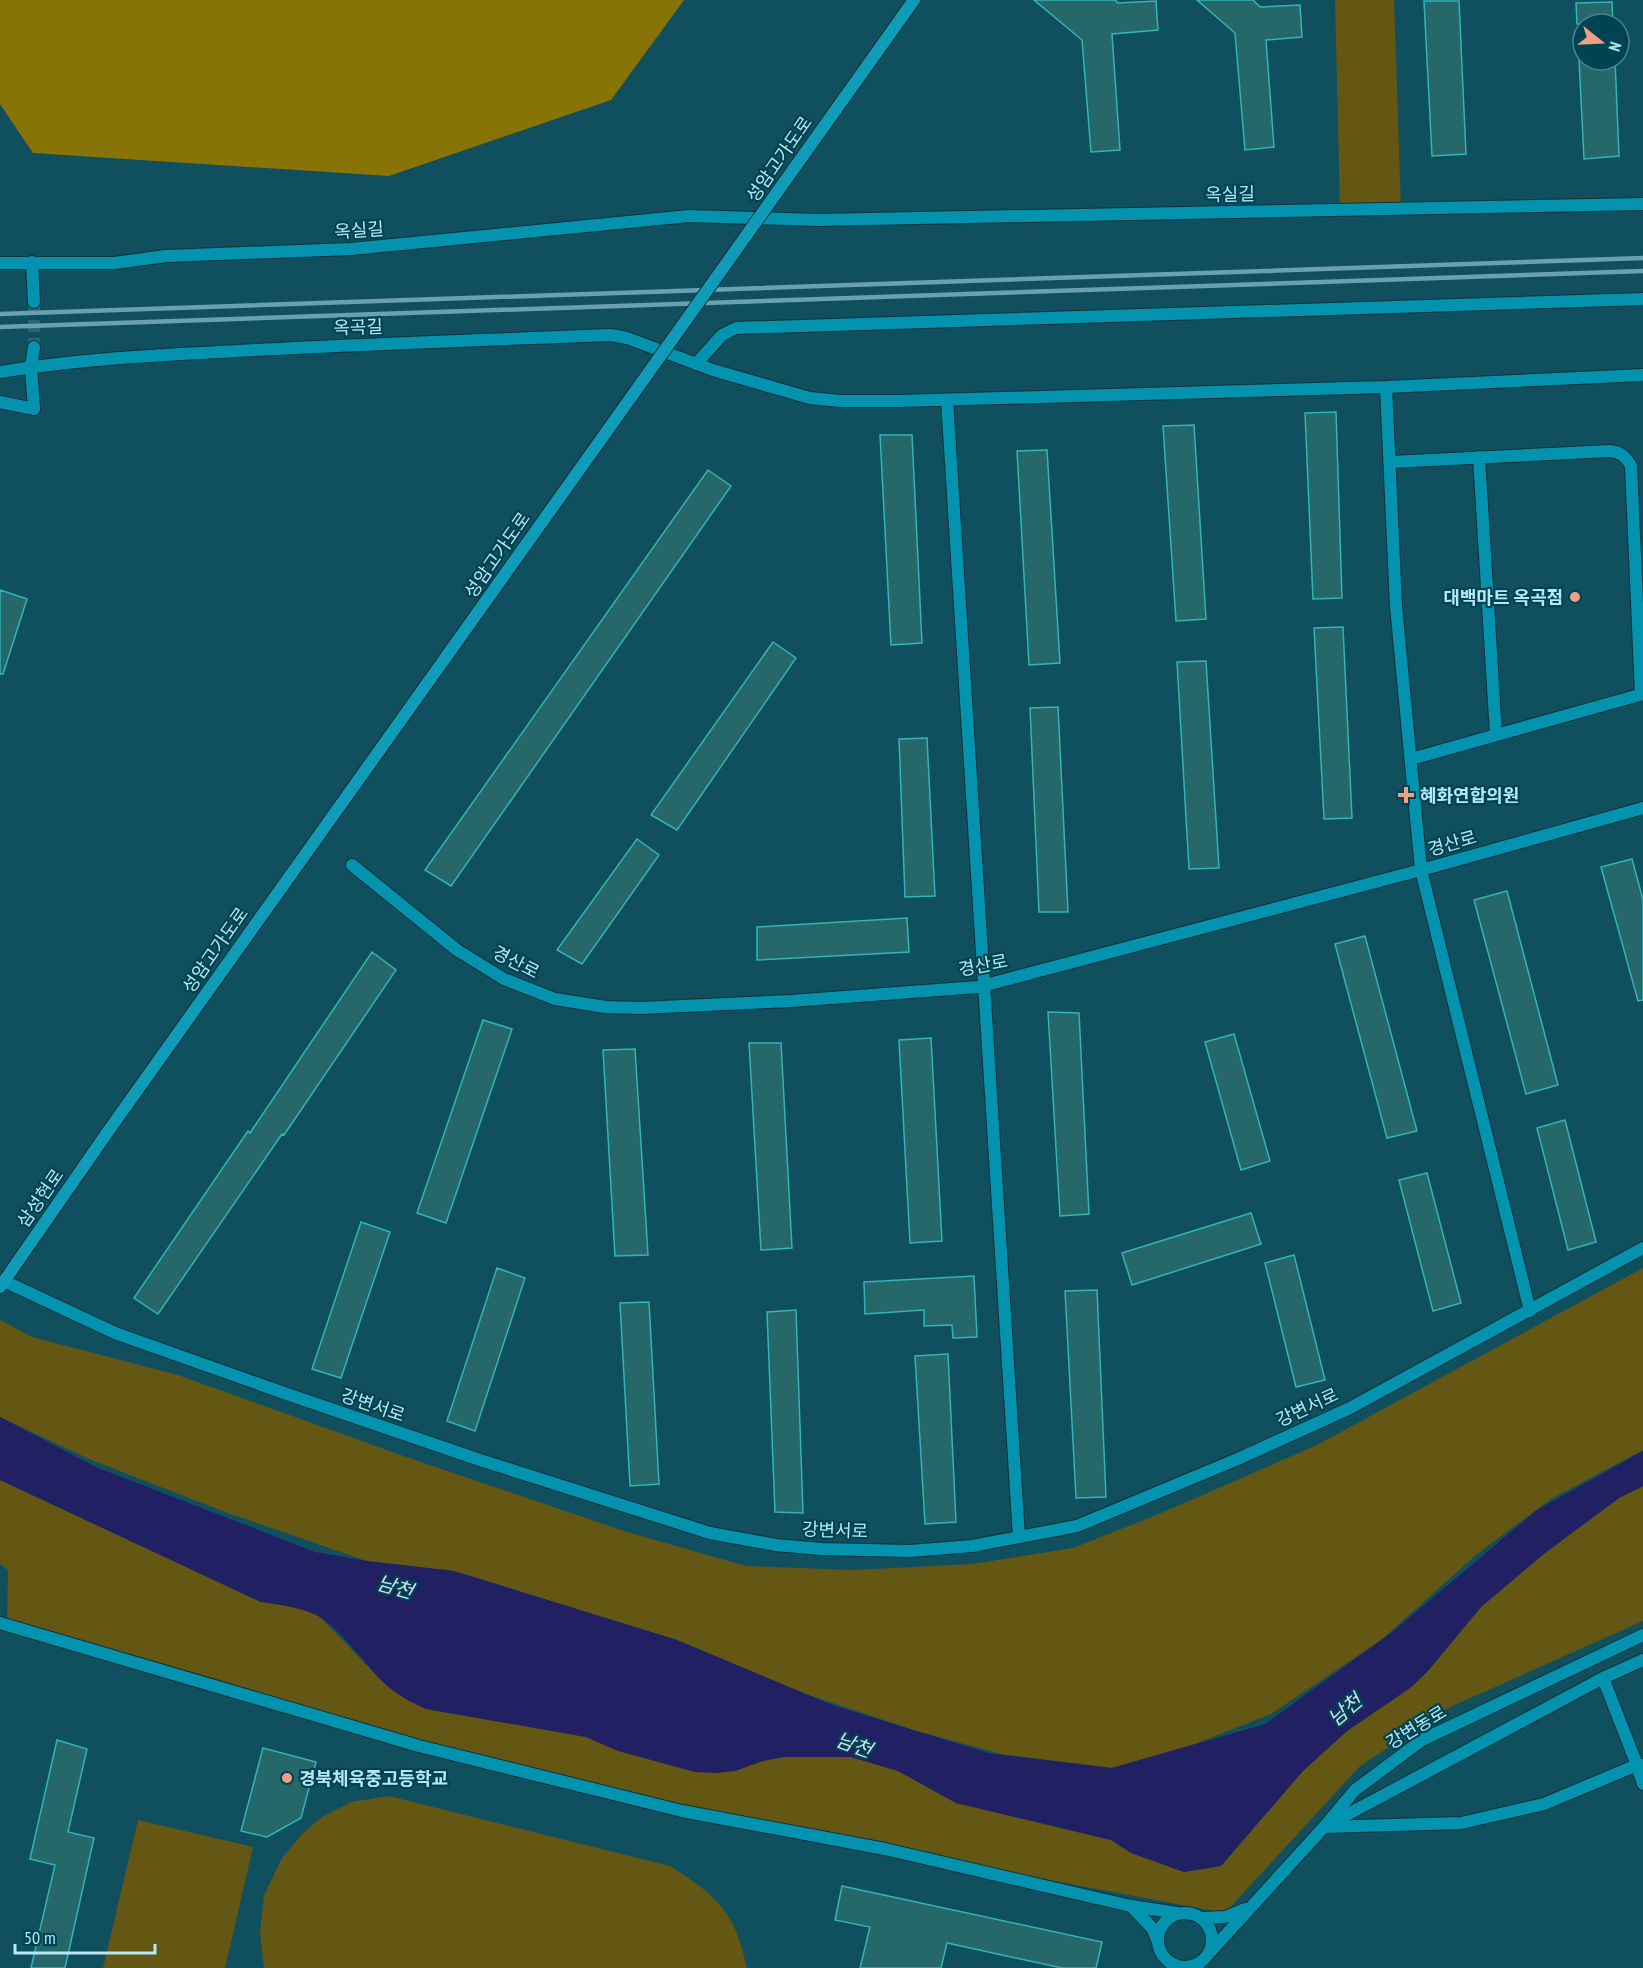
<svg xmlns="http://www.w3.org/2000/svg" width="1643" height="1968" viewBox="0 0 1643 1968" font-family="'PT Sans Narrow','Noto Sans KR',sans-serif">
<rect width="100%" height="100%" fill="#0f4f5e"/>
<path fill="#645713" d="M1335 0H1394L1401 209 1340 210Z
M1643 1268V1450L1551 1499 1477 1554 1381 1640 1271 1714 1195 1744 1112 1768 1001 1754 917 1731 806 1694 677 1640 454 1571 367 1561 225 1512 89 1459 0 1417V1320L32 1337 178 1375 409 1458 627 1532 746 1566 853 1570 972 1564 1073 1548 1159 1514 1317 1445Z
M0 1480 261 1602 298 1603 319 1616 384 1683 426 1709 587 1737 609 1747 695 1772 784 1757H851L898 1771 956 1803 1111 1840 1131 1853 1184 1872 1221 1866 1302 1772 1347 1731 1410 1688 1427 1672 1481 1607 1545 1553 1619 1498 1643 1486V1621L1450 1707 1360 1766 1225 1913 682 1811 419 1746 7 1625 8 1570 0 1564Z
M389 1796 670 1866C717 1896 735 1911 747 1968H264L260 1933 264 1895 282 1858 302 1834 322 1817 351 1802Z
M138 1820 253 1847 225 1968H103Z"/>
<path fill="#877306" d="M0 0H684L611 100 389 176 33 153 0 104Z"/>
<path fill="#212062" d="M0 1417 96 1467 315 1552 367 1561 454 1571 677 1640 832 1705 988 1753 1112 1768 1265 1724 1391 1633 1537 1510 1643 1451V1486L1619 1498 1545 1553 1481 1607 1427 1672 1410 1688 1347 1731 1302 1772 1221 1866 1184 1872 1131 1853 1111 1840 956 1803 898 1771 851 1757H784L763 1761 735 1771 716 1773 695 1772 618 1751 586 1737 426 1709C410 1702 395 1694 382 1681 365 1664 336 1624 316 1615 299 1607 280 1605 261 1602L0 1480Z"/>
<path fill="#266769" stroke="#32b5b8" stroke-width="1.5" d="M1034 0H1115L1118 3 1156 1 1158 30 1112 34 1120 150 1091 152 1082 40Z
M1197 0H1253L1260 7 1300 5 1302 37 1266 40 1274 147 1245 150 1235 33Z
M1424 1H1459L1466 154 1432 156Z
M1612 2 1613 24H1577L1576 3Z
M1579 60H1615L1619 156 1584 159Z
M1336 412 1342 598 1313 599 1305 413Z
M1194 425 1206 619 1176 621 1163 426Z
M880 435H912L922 643 891 645Z
M1047 450 1060 663 1029 665 1017 451Z
M708 470 731 486 451 886 425 870Z
M0 590 27 599 3 674H0Z
M1343 627 1352 818 1324 819 1314 628Z
M773 642 796 658 677 830 651 815Z
M1206 661 1219 868 1189 869 1177 662Z
M1058 707 1068 912H1039L1030 708Z
M927 738 935 896 905 897 899 739Z
M637 839 659 855 582 964 557 950Z
M1632 859 1643 900V1000L1638 1001 1601 867Z
M1507 891 1558 1085 1526 1094 1474 900Z
M907 918 909 952 757 960V927Z
M1365 936 1417 1131 1387 1138 1335 944Z
M372 952 396 970 284 1135 282 1134 158 1314 134 1298 248 1131 250 1133Z
M1048 1012 1079 1013 1089 1214 1060 1216Z
M483 1020 512 1029 446 1223 417 1213Z
M1234 1034 1270 1161 1241 1170 1205 1042Z
M931 1038 942 1241 910 1243 899 1040Z
M749 1043H781L792 1248 761 1250Z
M635 1049 648 1255 615 1256 603 1050Z
M1565 1120 1596 1242 1568 1250 1537 1128Z
M1427 1173 1461 1303 1433 1311 1399 1180Z
M1251 1213 1261 1244 1132 1285 1122 1253Z
M361 1222 390 1232 341 1378 312 1369Z
M1294 1255 1325 1380 1296 1387 1265 1263Z
M497 1268 525 1278 475 1431 447 1421Z
M974 1276 977 1337 953 1338 952 1325 924 1326V1310L865 1314 864 1282Z
M1097 1290 1106 1497 1076 1498 1065 1291Z
M649 1302 659 1484 630 1486 620 1303Z
M796 1310 803 1513 775 1512 767 1312Z
M948 1354 956 1522 925 1524 915 1356Z
M57 1740 87 1749 68 1832 94 1838 65 1968H31L55 1865 30 1859Z
M263 1748 316 1762 301 1818 267 1837 241 1831Z
M842 1886 1102 1942 1096 1968H1062L947 1943 941 1968H860L870 1927 835 1920Z"/>
<g fill="none" stroke-linecap="round" stroke-linejoin="round">
<path stroke="#286675" stroke-width="12" stroke-dasharray="12 6" stroke-linecap="butt" d="M34 302V347"/>
<g stroke="#0e333c" stroke-width="14">
<path id="minor" d="M32 262 34 302
M0 263H114L166 256 351 249 689 216 818 220 1643 204
M696 364 722 335 736 328 1643 299
M0 372C78 359 158 355 236 351 361 344 486 340 611 335L627 338 713 370 810 398 840 401H899L1386 387 1643 375
M1386 387 1396 606 1421 870 1530 1311
M947 400 1019 1537
M0 402 34 409 31 367 34 347
M1479 457 1496 735
M1390 462 1610 451C1621 452 1626 457 1631 466L1641 694
M1411 759 1643 694
M352 865 457 950 504 979 555 999 606 1007 640 1008 791 1001 978 987 1421 870 1643 808
M0 1623 419 1746 682 1811 885 1849 1131 1906 1177 1913
M1603 1678 1637 1765 1544 1804 1461 1823 1324 1827 1603 1678 1643 1660
M1643 1765H1637L1643 1784
M1132 1907 1152 1928 1158 1942
M1158 1940a27 27 0 1 1 54 0a27 27 0 1 1-54 0Z
M1203 1918 1225 1917 1245 1909
M1211 1951 1324 1827 1355 1790 1422 1740 1643 1635"/>
</g>
<g stroke="#0e333c" stroke-width="14">
<path id="tertiary" d="M4 1281 115 1333 287 1394 480 1460 710 1533 776 1545 821 1549 910 1551 972 1546 1077 1526 1240 1458 1350 1408 1643 1248"/>
</g>
<g stroke="#0e333c" stroke-width="14">
<path id="secondary" d="M0 1287 109 1130"/>
</g>
<use href="#minor" stroke="#0493ae" stroke-width="12"/>
<use href="#tertiary" stroke="#0493ae" stroke-width="12"/>
<use href="#secondary" stroke="#109cb8" stroke-width="12"/>
<path stroke="#69a1b0" stroke-width="4.5" d="M0 314 1643 258
M0 327 1643 271"/>
<g stroke="#0e333c" stroke-width="14" stroke-linecap="butt">
<path id="secondary-bridge" d="M109 1130 914 0"/>
</g>
<use href="#secondary-bridge" stroke="#109cb8" stroke-width="12"/>
</g>
<g fill="#f39f85" stroke="#004453" stroke-width="2">
<circle cx="1575" cy="597" r="6"/>
<path d="M1403 786h6v6h6v6h-6v6h-6v-6h-6v-6h6z"/>
<circle cx="287" cy="1778" r="6"/>
</g>
<g text-anchor="middle" dominant-baseline="central" stroke-width="4.5" stroke-linejoin="round" paint-order="stroke">
<g font-size="18" fill="#b5e7f5" stroke="#004453">
<text transform="translate(779 159) rotate(-55)">성암고가도로</text>
<text transform="translate(1230 194) rotate(-1)">옥실길</text>
<text transform="translate(359 230) rotate(-4)">옥실길</text>
<text transform="translate(358 327) rotate(-2)">옥곡길</text>
<text transform="translate(497 555) rotate(-55)">성암고가도로</text>
<text transform="translate(1452 843) rotate(-16)">경산로</text>
<text transform="translate(215 950) rotate(-55)">성암고가도로</text>
<text transform="translate(516 962) rotate(27)">경산로</text>
<text transform="translate(983 965) rotate(-11)">경산로</text>
<text transform="translate(40 1198) rotate(-55)">삼성현로</text>
<text transform="translate(373 1405) rotate(19)">강변서로</text>
<text transform="translate(1307 1407) rotate(-25)">강변서로</text>
<text transform="translate(835 1530) rotate(2)">강변서로</text>
<text transform="translate(1416 1727) rotate(-31)">강변동로</text>
</g>
<g font-size="18" font-weight="bold" fill="#b5e7f5" stroke="#004453" text-anchor="start">
<text x="1563" y="597" text-anchor="end">대백마트 옥곡점</text>
<text x="1420" y="795">혜화연합의원</text>
<text x="299" y="1778">경북체육중고등학교</text>
</g>
<g font-size="20" font-style="italic" fill="#d8dcf1" stroke="#004453">
<text transform="translate(395 1587) rotate(16)">남천</text>
<text transform="translate(1345 1710) rotate(-40)">남천</text>
<text transform="translate(854 1745) rotate(20)">남천</text>
</g>
</g>
<g transform="translate(1601 42) rotate(108)"><circle r="28" fill="#004453" stroke="#488594" stroke-width="1.5"/>
<path d="M0-4.5L10 22L0 15L-10 22Z" fill="#f39f85"/>
<text y="-9" font-size="16" font-weight="bold" text-anchor="middle" fill="#b5e7f5">N</text>
</g>
<path d="M15 1944v9h140v-9" fill="none" stroke="#b5e7f5" stroke-width="3"/>
<text x="24" y="1944" font-size="18" fill="#b5e7f5" stroke="#004453" stroke-width="4.5" paint-order="stroke">50 m</text>
</svg>
